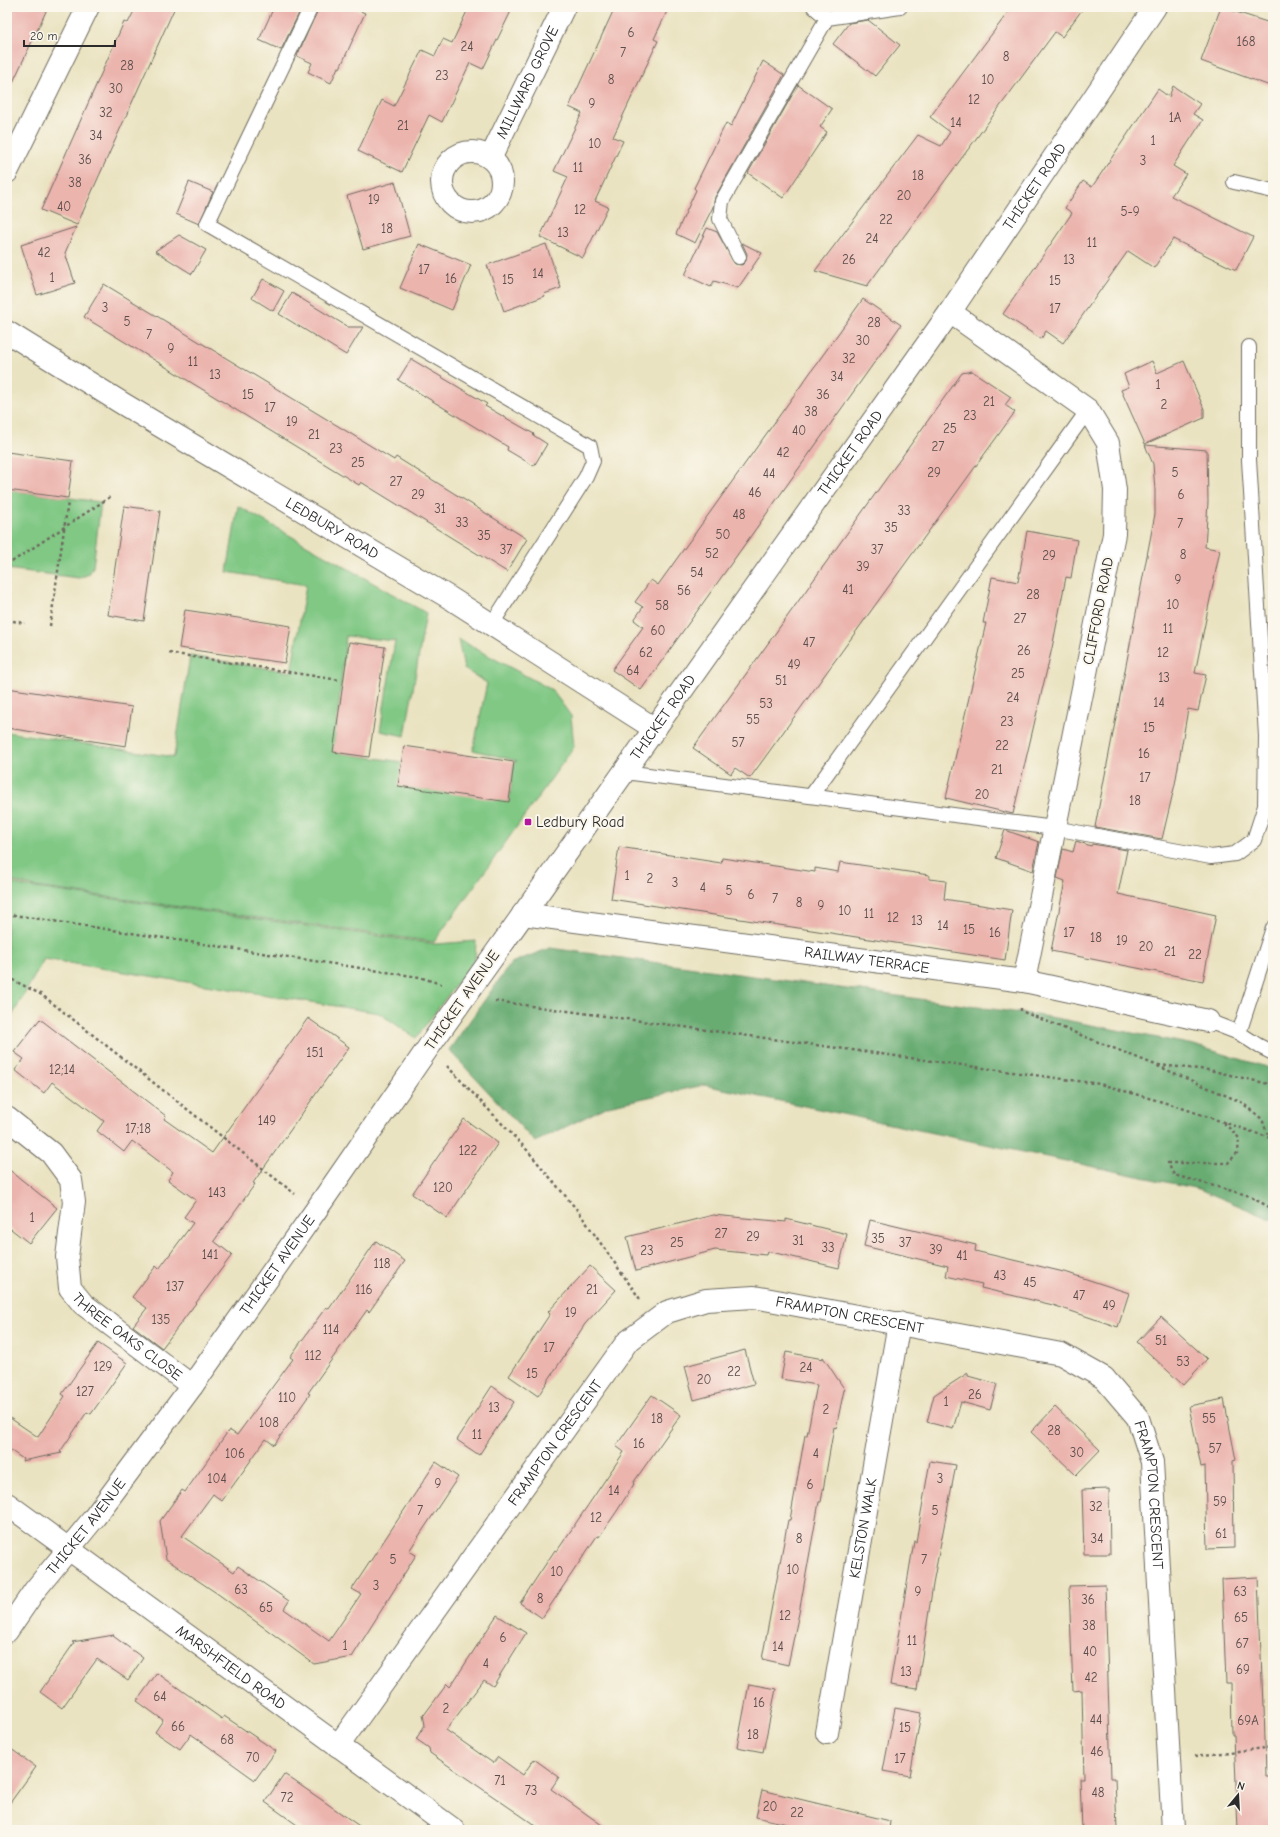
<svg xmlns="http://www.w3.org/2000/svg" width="1280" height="1837" viewBox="0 0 1280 1837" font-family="'Comic Neue',sans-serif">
<rect width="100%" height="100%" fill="#fbf7ec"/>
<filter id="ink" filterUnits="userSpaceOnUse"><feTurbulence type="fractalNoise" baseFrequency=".025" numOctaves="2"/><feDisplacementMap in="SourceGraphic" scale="8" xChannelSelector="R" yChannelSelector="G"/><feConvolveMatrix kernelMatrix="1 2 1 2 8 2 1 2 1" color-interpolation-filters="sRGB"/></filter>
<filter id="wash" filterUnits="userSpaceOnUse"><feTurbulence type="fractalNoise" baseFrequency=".012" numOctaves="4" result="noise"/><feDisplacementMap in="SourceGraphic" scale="16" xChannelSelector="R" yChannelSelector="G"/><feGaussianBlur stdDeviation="0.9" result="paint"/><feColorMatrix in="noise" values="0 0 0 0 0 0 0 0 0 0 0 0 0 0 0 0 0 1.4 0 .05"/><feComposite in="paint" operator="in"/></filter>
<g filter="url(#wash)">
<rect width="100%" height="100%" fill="#eae3c1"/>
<path fill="#80c884" stroke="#567a58" d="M7 490 101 502 93 567 89 574 79 578 7 569Z
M238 506 426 613 405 736 380 731 395 641 346 636 334 752 402 762 509 802 514 762 517 761 473 750 487 683 464 669 458 639 552 690 571 716 574 747 434 942 36 887 7 880V732L174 757 190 656 291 672 306 585 227 572Z
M7 882 28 887 436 944 476 941 475 959 416 1038 379 1013 44 959 7 1025Z"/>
<path fill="#68ac72" stroke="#4a6c4e" d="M550 948 1050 1017 1194 1045 1273 1069V1220L1199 1189 704 1085 608 1106 535 1142 449 1050 511 963Z"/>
<g id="blocks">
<path fill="#ebb4ad" d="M7 7H48L7 95Z
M136 7H175L77 225 41 210 124 22 128 23Z
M274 7H302L281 50 259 40Z
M319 7H351L365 13 340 68 338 67 331 83 308 72 312 63 297 56Z
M469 7H513L483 69 470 63 442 122 429 115 402 172 358 151 382 100 394 106 422 50 435 56 443 39 452 43Z
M615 7H669L654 39 658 41 613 137 623 141 595 201 608 207 583 258 540 237 568 177 554 171 582 113 569 107Z
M1012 7H1084L1062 37 1055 32 867 286 815 271 918 135 941 146 950 132 930 117Z
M1221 7 1273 24V87L1201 61Z
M868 20 900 45 875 76 833 44 849 23Z
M763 61 784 75 715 197 713 207 695 243 676 234 696 190 694 188 726 123 731 126Z
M798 85 832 109 820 127 827 132 783 198 748 173Z
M1173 86 1200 104 1193 114 1203 120 1173 166 1186 174 1171 196 1253 237 1236 270 1173 239 1154 268 1128 251 1063 343 1046 331 1041 339 1003 314 1072 213 1065 208 1083 181 1092 187 1158 89 1169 97Z
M189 182 213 192 199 224 176 214Z
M395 182 410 236 363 249 347 196Z
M76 227 65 253 75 283 37 295 21 245Z
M707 228 717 232 735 264 742 265 746 261 747 254 742 243 762 253 738 288 714 281 711 287 685 275Z
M179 235 206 250 192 274 155 251Z
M419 244 471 265 452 310 400 288Z
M546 244 561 288 544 294 545 296 504 311 487 265Z
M263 279 284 291 273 311 252 298Z
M104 284 394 460 396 457 527 539 507 572 361 482 359 485 84 317Z
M292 293 348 327H363L346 355 279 314Z
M863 299 901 325 641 690 612 670 643 627 634 620 643 607 635 602 651 580 658 585Z
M411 359 487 404 485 406 534 434 533 435 547 444 534 466 507 450 508 447 398 380Z
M1152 361 1157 373 1184 361 1204 409V418L1145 444 1121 390 1129 387 1124 374Z
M972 371 1011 397 1005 405 1015 412 750 778 735 768 731 774 693 748 962 373Z
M1145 445 1207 450 1208 502 1205 547 1220 550 1195 673 1206 675 1198 711 1188 709 1175 784 1162 839 1095 827 1155 514V490L1153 464Z
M7 452 73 461 68 498 7 490Z
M124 506 160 511 144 621 108 615Z
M1027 531 1077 540 1071 578 1066 577 1052 648 1013 814 946 798 986 623H983L992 577 1018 582Z
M185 610 291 626 285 663 179 648Z
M349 642 385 647 369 757 333 752Z
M7 688 132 707 126 746 7 728Z
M404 746 514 762 509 802 398 786Z
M1005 830 1039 842 1033 871 996 858Z
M1076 841 1091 846 1092 844 1127 850 1118 894 1216 915 1203 981 1051 951 1065 881 1057 878 1063 849 1073 852Z
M619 847 721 863 722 858 815 872V868L838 872 840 862 929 875V879L946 881 944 899 1012 910 1005 960 611 899Z
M308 1018 349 1047 253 1183 255 1184 214 1241 232 1255 162 1348 133 1326 147 1308 132 1297 156 1266 159 1269 193 1223 184 1217 196 1200 168 1180 173 1172 132 1141 124 1152 97 1131 104 1121 52 1082 44 1093 15 1070 24 1059 14 1052 40 1019 166 1116 164 1119 212 1153Z
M464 1119 498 1143 447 1218 412 1194Z
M7 1168 57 1208 29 1243 7 1226Z
M713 1215 786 1222V1219L847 1234 839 1268 767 1251 766 1255 715 1250 636 1271 627 1237Z
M870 1220 976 1245 975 1251 1068 1273 1129 1293 1118 1327 1053 1305 981 1288 982 1284 946 1276 948 1266 864 1246Z
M376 1241 405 1261 369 1312 367 1310 337 1352 308 1393 310 1394 274 1445 266 1439 222 1501 213 1494 182 1536 234 1572 238 1566 289 1601 284 1609 329 1641 361 1594 352 1589 436 1462 458 1477 409 1551 416 1555 352 1657 314 1664 218 1594 166 1559 160 1521 182 1490 185 1492 229 1430 237 1435 293 1359 290 1357 326 1307 329 1309Z
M590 1266 616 1290 585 1324 538 1396 509 1376 550 1314 548 1312Z
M1161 1317 1207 1359 1183 1385 1137 1342Z
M98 1343 127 1363 91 1414 87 1412 60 1452 62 1453 22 1461 23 1459 7 1448V1416L38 1437 65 1396 62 1394Z
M745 1350 754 1384 694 1400 685 1366Z
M786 1352 823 1359V1357L845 1390H844L836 1428 834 1427 821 1502H819L799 1613 788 1665 762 1659 788 1520H790L805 1435H807L817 1385 781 1379Z
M968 1373V1376L997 1384 990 1410 961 1402 953 1429 927 1422 934 1395Z
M492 1386 514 1402 479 1455 457 1440Z
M652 1395 681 1415 633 1483 634 1484 617 1511 599 1537 597 1536 542 1618 520 1603 555 1550 557 1551 624 1452 616 1446Z
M1224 1399 1236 1460 1233 1461 1234 1548 1207 1549 1205 1466 1201 1467 1189 1406Z
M1055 1407 1100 1450 1076 1475 1031 1432Z
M930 1461 956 1465 934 1578 917 1689 890 1685 914 1541 916 1542Z
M1109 1489 1110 1554H1084L1082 1490Z
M1258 1577 1263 1706H1264L1266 1776H1272L1273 1830H1238L1234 1735H1232L1231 1683H1226L1222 1579Z
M1105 1585 1111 1778H1115L1117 1830H1082L1080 1779H1084L1082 1690 1073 1691 1069 1586Z
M497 1615 526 1633 493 1686 484 1680 446 1730 493 1763 498 1757 523 1775 534 1759 559 1777 551 1789 609 1830H542L430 1753 429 1748 416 1739 425 1725 423 1714 424 1715 447 1684 450 1687Z
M114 1635 113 1636 143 1658 128 1680 97 1659 62 1708 40 1692 74 1643 72 1642Z
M157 1673 222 1719 224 1716 276 1751 255 1780 191 1734 180 1749 155 1732 163 1720 137 1701Z
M749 1684 776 1689 763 1752 737 1747Z
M895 1708 921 1713 910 1776 883 1771Z
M7 1746 36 1767 7 1807Z
M284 1774 319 1798 365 1830H304L265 1802Z
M762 1790 890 1821 889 1830H813L756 1817Z"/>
</g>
</g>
<g filter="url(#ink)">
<use href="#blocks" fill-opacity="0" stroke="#6e6b60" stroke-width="1"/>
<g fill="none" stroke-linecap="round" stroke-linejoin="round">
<g stroke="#6e6b60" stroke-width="16">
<path id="lane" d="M311 7 207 224 590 446 593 461 586 477 492 624
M814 7 827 18 900 7
M1234 182 1273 191
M739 257 720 219 722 201 827 18
M625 772 1054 828 1211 857 1235 854 1254 840 1265 806 1266 736 1249 460V347
M811 796 1088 410
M1208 1021 1239 1033 1259 1046 1273 1053
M1239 1033 1273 928"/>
</g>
<g stroke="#6e6b60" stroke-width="24">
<g id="street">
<circle cx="472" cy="182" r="30"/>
<path id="s1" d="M491 157 564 7"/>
<path d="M7 172 88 7"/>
<path d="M950 312 1088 410 1108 443 1115 490 1114 534 1024 981"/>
<path id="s2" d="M7 332 125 405 450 598 655 729"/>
<path id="s3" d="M523 914 1024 981 1208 1021"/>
<path id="s4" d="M505 940 950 312 1155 7"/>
<path id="s5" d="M7 1118 51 1153 71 1180 74 1202 67 1257 70 1288 83 1304 192 1386"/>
<path id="s6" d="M7 1504 454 1830"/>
<path id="s7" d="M7 1631 35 1590 94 1518 192 1386 316 1210 430 1045"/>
<path id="s8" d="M827 1733 899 1323"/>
<path id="s9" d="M338 1746 627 1342 667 1312 706 1300 754 1297 1061 1354 1104 1378 1138 1418 1152 1462 1173 1830"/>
</g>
</g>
<path stroke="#6e6b60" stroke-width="2.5" stroke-dasharray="3 3" stroke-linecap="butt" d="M7 565 110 497
M7 620 25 623
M50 626 68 502
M169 653 339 680
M7 914 419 977 441 984
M7 977 42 995 295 1194
M495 1001 1100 1084 1173 1105 1273 1139
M1021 1008V1011L1153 1064 1241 1102 1262 1119 1269 1138
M1158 1065 1209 1070 1273 1085
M447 1066 527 1150 578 1211 640 1299
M1224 1123 1239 1138 1238 1152 1228 1163H1168L1174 1175 1247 1195 1273 1209
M1195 1756 1273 1747"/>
<use href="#lane" stroke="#fff" stroke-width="14"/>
<use href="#street" stroke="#fff" stroke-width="22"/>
<g stroke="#6e6b60" stroke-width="24" stroke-linecap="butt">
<path id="street-bridge" d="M430 1045 505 940"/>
</g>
<use href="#street-bridge" stroke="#fff" stroke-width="22"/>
</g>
</g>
<rect fill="#b5179e" stroke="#fbf7ec" stroke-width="1.5" x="524" y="818" width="8" height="8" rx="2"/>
<g text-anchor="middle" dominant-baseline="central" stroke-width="4" stroke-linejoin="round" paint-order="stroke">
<g font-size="13" fill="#5b4d4c">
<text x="631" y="32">6</text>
<text x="1246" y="41">168</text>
<text x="467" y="46">24</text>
<text x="623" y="52">7</text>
<text x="1006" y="56">8</text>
<text x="127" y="65">28</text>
<text x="442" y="75">23</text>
<text x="611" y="79">8</text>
<text x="988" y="79">10</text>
<text x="116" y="88">30</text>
<text x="974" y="99">12</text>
<text x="592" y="103">9</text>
<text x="106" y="112">32</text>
<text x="1175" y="117">1A</text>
<text x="956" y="122">14</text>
<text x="403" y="125">21</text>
<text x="96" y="135">34</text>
<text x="1153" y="140">1</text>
<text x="595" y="143">10</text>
<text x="85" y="159">36</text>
<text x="1143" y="160">3</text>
<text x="578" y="167">11</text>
<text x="918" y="175">18</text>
<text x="75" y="182">38</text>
<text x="904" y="195">20</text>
<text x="374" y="199">19</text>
<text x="64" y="206">40</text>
<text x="580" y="209">12</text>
<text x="1130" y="211">5-9</text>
<text x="886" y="219">22</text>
<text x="387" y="228">18</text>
<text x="563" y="232">13</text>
<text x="872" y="238">24</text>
<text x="1092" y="242">11</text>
<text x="44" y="252">42</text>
<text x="849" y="259">26</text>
<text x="1069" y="259">13</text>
<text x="424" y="269">17</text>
<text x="538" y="273">14</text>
<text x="52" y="277">1</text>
<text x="451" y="278">16</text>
<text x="508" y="279">15</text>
<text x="1055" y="280">15</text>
<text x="105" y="307">3</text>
<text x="1055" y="308">17</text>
<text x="127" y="321">5</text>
<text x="874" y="322">28</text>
<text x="149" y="334">7</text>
<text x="863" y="340">30</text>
<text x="171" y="348">9</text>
<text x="849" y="358">32</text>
<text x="193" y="361">11</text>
<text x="215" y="374">13</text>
<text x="837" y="376">34</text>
<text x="1158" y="384">1</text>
<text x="248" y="394">15</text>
<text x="823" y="394">36</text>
<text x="989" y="401">21</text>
<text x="1164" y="404">2</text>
<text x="270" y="407">17</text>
<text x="811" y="411">38</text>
<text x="970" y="415">23</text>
<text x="292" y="421">19</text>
<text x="950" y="428">25</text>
<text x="799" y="430">40</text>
<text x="314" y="434">21</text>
<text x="938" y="446">27</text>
<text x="336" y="448">23</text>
<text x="783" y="452">42</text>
<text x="358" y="462">25</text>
<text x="934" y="472">29</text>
<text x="1175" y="472">5</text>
<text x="769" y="473">44</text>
<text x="396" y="481">27</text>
<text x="755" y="492">46</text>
<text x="418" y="494">29</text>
<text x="1181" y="494">6</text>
<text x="440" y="508">31</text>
<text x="904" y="510">33</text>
<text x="739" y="514">48</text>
<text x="462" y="522">33</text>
<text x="1180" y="523">7</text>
<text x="891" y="527">35</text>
<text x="723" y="534">50</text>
<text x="484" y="535">35</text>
<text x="506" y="549">37</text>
<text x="877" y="549">37</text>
<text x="712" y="553">52</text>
<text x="1183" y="554">8</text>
<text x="1049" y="555">29</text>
<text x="863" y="566">39</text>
<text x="697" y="572">54</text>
<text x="1178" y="579">9</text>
<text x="848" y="589">41</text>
<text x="684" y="590">56</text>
<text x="1033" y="594">28</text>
<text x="1173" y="604">10</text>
<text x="662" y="605">58</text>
<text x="1020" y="618">27</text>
<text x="1168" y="628">11</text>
<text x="658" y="630">60</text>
<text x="809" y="642">47</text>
<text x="1024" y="650">26</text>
<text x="646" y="652">62</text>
<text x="1163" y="652">12</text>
<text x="794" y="664">49</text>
<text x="633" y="670">64</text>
<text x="1018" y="673">25</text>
<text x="1164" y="677">13</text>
<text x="781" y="680">51</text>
<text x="1013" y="697">24</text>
<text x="1159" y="702">14</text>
<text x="766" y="703">53</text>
<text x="753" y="719">55</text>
<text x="1007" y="721">23</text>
<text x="1149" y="727">15</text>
<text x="738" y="742">57</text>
<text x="1002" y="745">22</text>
<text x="1144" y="753">16</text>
<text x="997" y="769">21</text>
<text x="1145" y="777">17</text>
<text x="982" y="794">20</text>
<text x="1135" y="800">18</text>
<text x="627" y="875">1</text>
<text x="650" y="878">2</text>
<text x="675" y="882">3</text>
<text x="703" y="887">4</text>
<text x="729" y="890">5</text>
<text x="751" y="894">6</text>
<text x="775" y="898">7</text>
<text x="799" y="902">8</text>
<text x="821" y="905">9</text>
<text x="845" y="910">10</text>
<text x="869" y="913">11</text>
<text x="893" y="917">12</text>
<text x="917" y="920">13</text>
<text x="943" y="925">14</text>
<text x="969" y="929">15</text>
<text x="995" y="932">16</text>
<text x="1069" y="932">17</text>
<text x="1096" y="937">18</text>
<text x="1122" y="940">19</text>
<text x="1146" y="946">20</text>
<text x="1170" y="951">21</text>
<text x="1195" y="954">22</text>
<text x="315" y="1052">151</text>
<text x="62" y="1069">12;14</text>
<text x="267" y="1120">149</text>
<text x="138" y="1128">17;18</text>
<text x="468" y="1150">122</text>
<text x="443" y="1187">120</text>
<text x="217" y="1192">143</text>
<text x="32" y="1217">1</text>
<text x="721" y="1233">27</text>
<text x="753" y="1236">29</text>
<text x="878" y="1238">35</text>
<text x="798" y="1240">31</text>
<text x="677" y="1242">25</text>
<text x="905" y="1242">37</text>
<text x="828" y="1247">33</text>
<text x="936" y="1249">39</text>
<text x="647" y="1250">23</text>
<text x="210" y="1254">141</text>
<text x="962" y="1255">41</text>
<text x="382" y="1263">118</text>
<text x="1000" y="1275">43</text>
<text x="1030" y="1282">45</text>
<text x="175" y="1286">137</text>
<text x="364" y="1289">116</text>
<text x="592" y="1289">21</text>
<text x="1079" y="1295">47</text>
<text x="1109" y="1305">49</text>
<text x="571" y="1312">19</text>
<text x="161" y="1319">135</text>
<text x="331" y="1329">114</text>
<text x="1161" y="1340">51</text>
<text x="549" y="1347">17</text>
<text x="313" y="1355">112</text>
<text x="1183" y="1361">53</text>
<text x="103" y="1366">129</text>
<text x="806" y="1367">24</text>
<text x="734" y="1371">22</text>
<text x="532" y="1373">15</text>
<text x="704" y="1379">20</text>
<text x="85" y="1391">127</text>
<text x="975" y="1394">26</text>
<text x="287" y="1397">110</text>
<text x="946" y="1401">1</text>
<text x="494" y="1407">13</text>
<text x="826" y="1409">2</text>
<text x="657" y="1418">18</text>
<text x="1209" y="1418">55</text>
<text x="269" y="1422">108</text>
<text x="1054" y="1430">28</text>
<text x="477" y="1434">11</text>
<text x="639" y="1443">16</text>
<text x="1215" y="1448">57</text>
<text x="1077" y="1452">30</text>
<text x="235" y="1453">106</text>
<text x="816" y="1453">4</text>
<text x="217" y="1478">104</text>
<text x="940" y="1478">3</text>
<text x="438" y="1483">9</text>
<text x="810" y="1484">6</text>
<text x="614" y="1490">14</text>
<text x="1220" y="1501">59</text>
<text x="1096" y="1506">32</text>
<text x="420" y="1510">7</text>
<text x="935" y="1510">5</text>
<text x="596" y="1517">12</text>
<text x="1221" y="1533">61</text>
<text x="799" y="1538">8</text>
<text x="1097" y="1538">34</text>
<text x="393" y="1559">5</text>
<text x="924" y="1559">7</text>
<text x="793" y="1569">10</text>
<text x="557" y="1571">10</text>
<text x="376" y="1585">3</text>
<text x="241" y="1589">63</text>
<text x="918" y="1591">9</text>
<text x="1240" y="1591">63</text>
<text x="540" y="1598">8</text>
<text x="1088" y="1599">36</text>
<text x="266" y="1607">65</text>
<text x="785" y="1615">12</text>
<text x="1241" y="1617">65</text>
<text x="1089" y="1625">38</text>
<text x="503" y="1637">6</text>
<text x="912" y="1640">11</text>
<text x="1242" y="1643">67</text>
<text x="345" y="1645">1</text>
<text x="778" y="1646">14</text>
<text x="1090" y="1651">40</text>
<text x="486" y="1663">4</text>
<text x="1243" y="1669">69</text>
<text x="906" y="1671">13</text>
<text x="1091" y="1677">42</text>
<text x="160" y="1696">64</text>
<text x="759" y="1702">16</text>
<text x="446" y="1708">2</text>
<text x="1096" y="1719">44</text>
<text x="1248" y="1720">69A</text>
<text x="178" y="1726">66</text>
<text x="905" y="1727">15</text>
<text x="753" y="1734">18</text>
<text x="227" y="1739">68</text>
<text x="1097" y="1751">46</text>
<text x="253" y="1757">70</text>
<text x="900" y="1758">17</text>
<text x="500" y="1780">71</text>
<text x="531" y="1790">73</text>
<text x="1098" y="1792">48</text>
<text x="287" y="1797">72</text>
<text x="770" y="1806">20</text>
<text x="797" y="1812">22</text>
</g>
<g font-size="15" fill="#2b2b2b" stroke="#fbf7ec">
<text stroke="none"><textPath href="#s1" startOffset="83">MILLWARD GROVE</textPath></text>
<text stroke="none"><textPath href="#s4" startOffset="921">THICKET ROAD</textPath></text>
<text stroke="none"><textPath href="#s4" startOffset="597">THICKET ROAD</textPath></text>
<text stroke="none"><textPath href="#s2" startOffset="380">LEDBURY ROAD</textPath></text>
<text transform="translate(1098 611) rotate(-79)">CLIFFORD ROAD</text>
<text stroke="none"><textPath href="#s4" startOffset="273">THICKET ROAD</textPath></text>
<text stroke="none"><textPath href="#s3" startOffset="347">RAILWAY TERRACE</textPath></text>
<text transform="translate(462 1000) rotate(-55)">THICKET AVENUE</text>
<text stroke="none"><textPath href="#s7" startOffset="455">THICKET AVENUE</textPath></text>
<text stroke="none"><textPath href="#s9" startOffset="733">FRAMPTON CRESCENT</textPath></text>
<text stroke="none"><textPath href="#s5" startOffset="274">THREE OAKS CLOSE</textPath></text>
<text stroke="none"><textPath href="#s9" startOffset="373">FRAMPTON CRESCENT</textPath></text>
<text stroke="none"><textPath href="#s9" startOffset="1128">FRAMPTON CRESCENT</textPath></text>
<text stroke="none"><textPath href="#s7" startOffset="131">THICKET AVENUE</textPath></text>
<text stroke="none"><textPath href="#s8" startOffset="208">KELSTON WALK</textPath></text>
<text stroke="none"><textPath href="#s6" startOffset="277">MARSHFIELD ROAD</textPath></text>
</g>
<g font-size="15" fill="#2b2b2b" stroke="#fbf7ec" text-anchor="start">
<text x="536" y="822">Ledbury Road</text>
</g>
</g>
<rect width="1280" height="1837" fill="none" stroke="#fbf7ec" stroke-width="24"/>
<g transform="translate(1238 1795) rotate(18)" stroke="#fbf7ec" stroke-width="3" paint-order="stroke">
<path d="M0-3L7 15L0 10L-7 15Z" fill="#2b2b2b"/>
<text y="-6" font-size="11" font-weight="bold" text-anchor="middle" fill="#2b2b2b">N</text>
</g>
<path d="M24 40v6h91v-6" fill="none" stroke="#2b2b2b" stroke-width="2"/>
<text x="30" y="40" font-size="12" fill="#2b2b2b" stroke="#fbf7ec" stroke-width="3" paint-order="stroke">20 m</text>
</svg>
